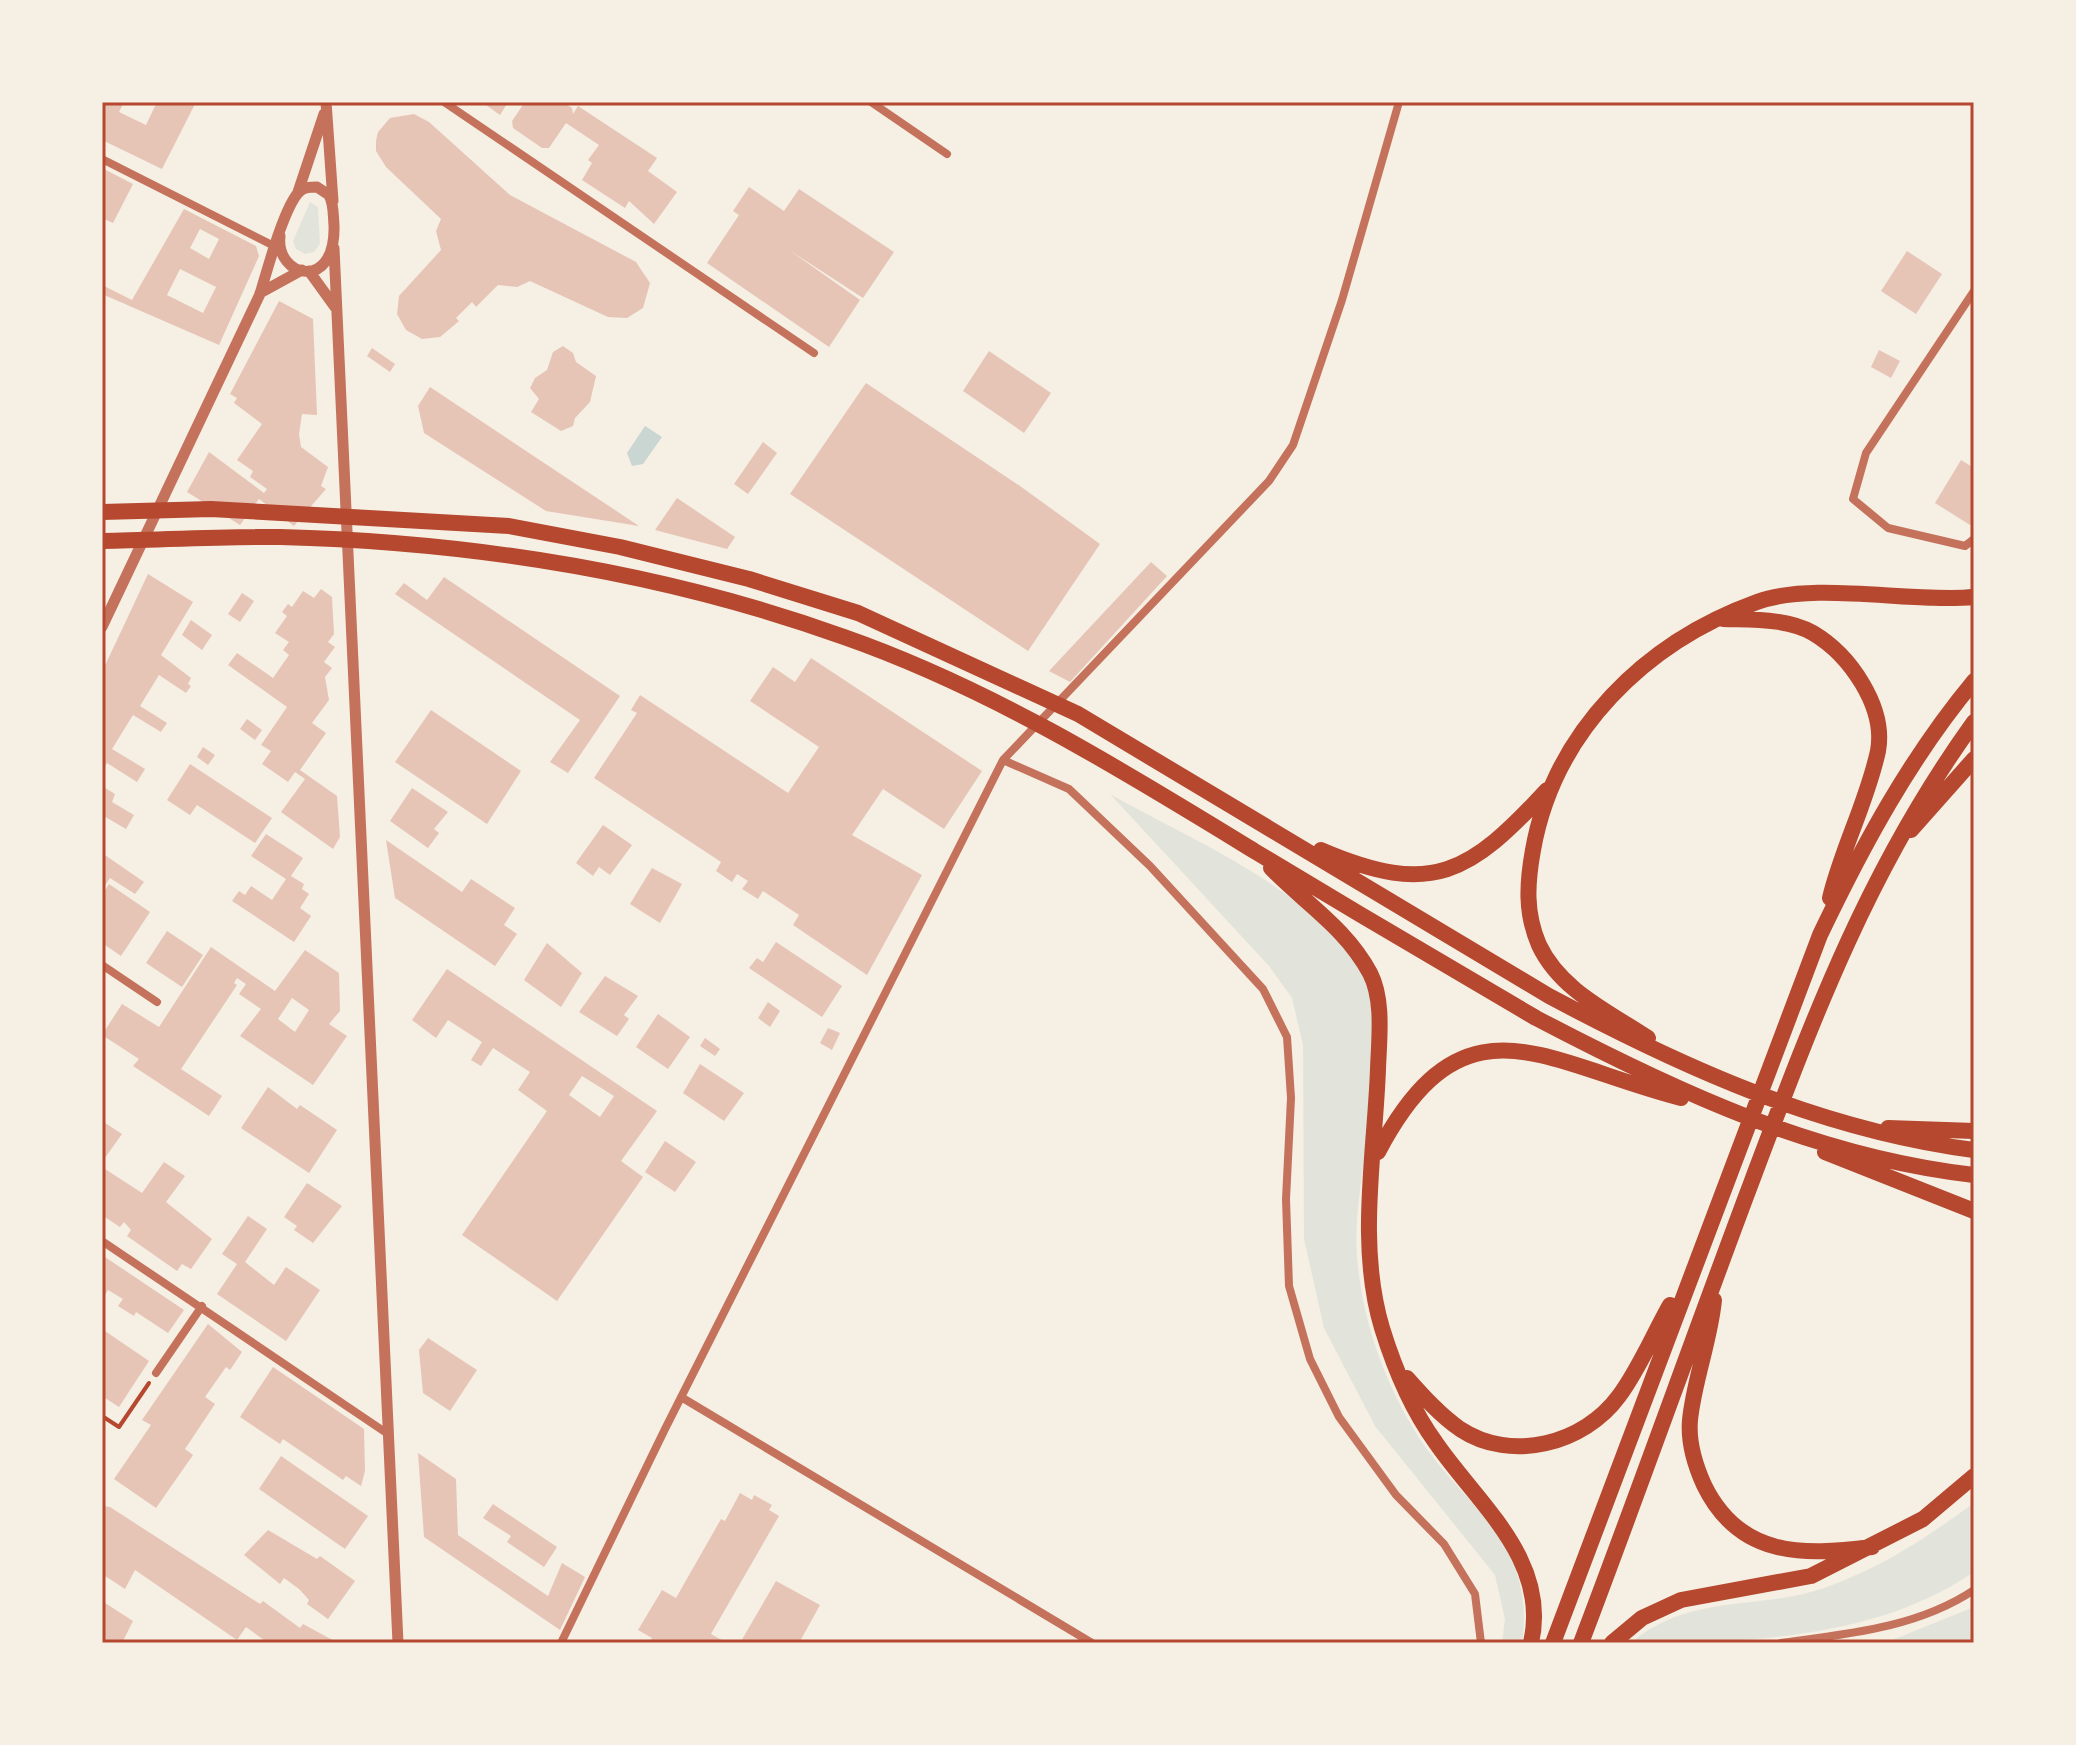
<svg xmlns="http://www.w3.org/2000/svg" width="2076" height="1745" viewBox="0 0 2076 1745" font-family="'Nunito Sans',sans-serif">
<rect width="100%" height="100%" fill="#f6efe4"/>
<path fill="#e2e4dc" d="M310 202 318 207 320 244 314 252 305 254 296 249 293 241Z
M1110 794C1189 839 1319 892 1362 974 1398 1042 1351 1178 1357 1255 1361 1313 1380 1370 1409 1421 1453 1502 1538 1535 1522 1643H1502L1505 1619 1495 1575 1375 1426 1324 1328 1304 1239 1303 1045 1292 998 1269 966Z
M1974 1503V1572C1876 1639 1746 1643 1631 1643 1690 1593 1757 1611 1824 1588 1883 1567 1924 1539 1974 1503Z
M1974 1607V1643L1892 1640Z"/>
<path fill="#c9d6d2" d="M645 426 662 437 643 464 632 466 627 453Z"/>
<path fill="#e6c5b7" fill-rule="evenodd" d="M102 102H124L119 112 146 125 157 102H196L162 169 102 140Z
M482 102H508L500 115Z
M525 102H563L572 108 573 114 578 106 657 158 648 171 677 192 654 224 629 201 625 208 582 180 592 163 588 160 599 145 566 123 549 148H542L513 128 512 121Z
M414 114 429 122 510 195 636 262 650 283 643 308 627 318 608 317 530 281 517 287 498 285 476 307 472 302 456 318 459 321 440 337 422 339 406 330 397 314 399 296 441 250 436 231 441 219 386 167 376 151V141L378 132 390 118Z
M102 168 133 184 113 223 102 218Z
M749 187 784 211 799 189 894 252 863 298 789 250 860 300 829 347 707 263 739 215 733 211Z
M184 209 256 246 259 256 219 345 102 294V285L132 300ZM200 229 219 239 209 259 190 248ZM180 269 216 287 203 313 167 295Z
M1907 251 1942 274 1916 314 1881 291Z
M279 301 313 319 317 415 302 414 299 434 301 447 328 467 321 486 326 489 294 526 259 499 240 525 187 492 209 452 264 493 267 489 250 477 253 471 237 460 262 424 234 403 237 398 230 394Z
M563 346 573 353 576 362 596 376 590 402 575 418 573 426 561 431 531 412 539 399 530 388 535 378 547 370 553 352Z
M372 348 395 364 390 372 367 356Z
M1879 350 1900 361 1891 378 1871 367Z
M989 351 1051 393 1024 433 963 391Z
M866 383 1020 486 1100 544 1028 651 790 494Z
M430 387 639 526 546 511 424 433 418 406Z
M763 442 777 453 748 494 734 484Z
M1961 460 1974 468V519L1970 525 1935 503Z
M677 498 735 537 727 549 655 530Z
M1151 562 1167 576 1070 682 1049 671Z
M148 574 193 602 161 655 191 678 188 684 191 686 186 693 159 675 140 706 167 723 161 732 133 715 112 749 145 769 137 782 107 763 102 771V672Z
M444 577 620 696 568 773 550 762 580 720 395 594 404 583 427 600Z
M321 589 332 597 334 634 328 642 335 647 324 662 332 668 325 677 329 700 312 723 326 733 300 770 337 796 340 837 333 849 281 812 305 779 295 772 288 782 262 764 271 751 261 745 287 707 228 665 237 653 273 678 289 655 283 650 289 642 275 633 287 616 282 612 288 604 292 607 303 591 314 598Z
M242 593 254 601 240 622 228 614Z
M191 620 212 635 202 650 182 635Z
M811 658 982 771 944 829 883 789 852 835 922 875 867 975 793 925 799 915 763 891 758 899 742 889 748 881 737 874 732 882 716 871 721 862 594 778 637 713 631 710 640 695 788 793 819 747 750 701 773 667 795 682Z
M431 710 521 771 487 824 395 762Z
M247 719 262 730 255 740 240 729Z
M203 747 215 755 208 765 197 757Z
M190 764 272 818 255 843 197 805 190 815 167 800Z
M102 786 115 794 112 802 134 815 126 829 102 815Z
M412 788 448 812 434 829 439 833 428 848 390 821Z
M603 825 632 845 610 875 599 867 593 876 576 863Z
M266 834 303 858 291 876 304 884 302 889 309 894 300 908 311 916 294 942 232 901 239 891 245 895 251 886 272 900 286 879 251 856Z
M386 840 462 892 471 879 515 908 504 925 517 934 495 966 395 898Z
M102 853 144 882 135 894 110 878 102 890Z
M652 868 682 884 660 923 630 904Z
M109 884 150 912 121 956 102 943V895Z
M167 931 203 955 182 987 146 963Z
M776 942 842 986 822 1017 749 968 757 958 763 962Z
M547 943 582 973 561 1007 524 980Z
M211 947 275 991 305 950 339 973 340 1011 329 1024 347 1036 313 1085 240 1036 261 1009 239 994 246 984 237 978 234 983 237 985 181 1069 222 1096 209 1116 133 1066 139 1059 102 1035 122 1004 159 1027ZM292 998 309 1010 295 1032 278 1019Z
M447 969 657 1111 621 1161 643 1177 557 1301 462 1235 547 1111 518 1090 530 1072 493 1048 481 1066 471 1060 482 1042 448 1020 436 1038 412 1020ZM582 1076 614 1096 600 1117 569 1095Z
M605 976 638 996 624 1015 629 1019 617 1036 579 1012Z
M768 1002 780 1011 770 1027 758 1018Z
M658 1014 690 1037 668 1069 636 1047Z
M828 1028 840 1033 832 1050 820 1043Z
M705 1038 720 1049 715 1056 700 1046Z
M700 1064 744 1093 724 1121 683 1093Z
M268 1087 297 1109 300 1105 337 1130 309 1173 241 1128Z
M102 1121 122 1134 102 1162Z
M665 1141 696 1162 675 1192 645 1172Z
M164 1162 185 1176 166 1202 212 1239 191 1269 182 1264 177 1271 127 1236 131 1230 124 1222 120 1227 102 1215V1167L142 1193Z
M307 1183 342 1206 313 1243 294 1230 297 1226 284 1217Z
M248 1216 267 1229 245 1262 274 1285 286 1267 320 1290 286 1341 217 1294 237 1264 222 1254Z
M102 1255 184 1310 168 1333 136 1312 134 1316 118 1306 123 1299 108 1290 102 1299Z
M208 1324 242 1352 230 1370 226 1367 205 1397 215 1404 185 1449 193 1455 156 1508 114 1479 151 1425 142 1420Z
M102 1329 149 1361 119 1407 102 1396Z
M428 1338 477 1370 450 1411 423 1393 419 1350Z
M273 1367 364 1429 365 1471 361 1486 346 1476 343 1480 283 1439 280 1444 240 1417Z
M418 1453 456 1479 458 1535 548 1596 562 1563 585 1577 560 1630 424 1537Z
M281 1456 368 1516 345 1549 259 1489Z
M740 1493 752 1500 754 1495 772 1505 769 1510 779 1516 711 1634 727 1643H650L652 1638 638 1630 662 1590 676 1598 721 1519 725 1521Z
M493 1504 557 1547 544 1567 507 1542 511 1536 483 1518Z
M102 1506 110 1507 260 1604 263 1601 300 1628 303 1624 338 1643H268L246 1627 237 1640 135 1570 125 1589 102 1574Z
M268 1530 317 1559 320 1556 355 1581 328 1619 307 1604 309 1600 299 1589 284 1578 280 1584 244 1555Z
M776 1581 820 1605 799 1643H740Z
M102 1601 133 1621 122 1643H102Z"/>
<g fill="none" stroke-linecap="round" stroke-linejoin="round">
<path stroke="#b5482f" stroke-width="4" d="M102 1416 119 1427 149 1383"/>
<path stroke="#c5725c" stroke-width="8" d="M444 102 814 353
M871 102 947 154
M102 159 276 247
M1974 291 1866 453 1853 499 1888 528 1965 546 1974 539
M1003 760 1069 789 1150 866 1263 989 1287 1037 1291 1098 1286 1199 1289 1286 1310 1359 1339 1417 1396 1495 1444 1544 1475 1594 1481 1643
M102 965 157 1002
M102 1241 388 1434
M156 1373 202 1306
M681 1397 1092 1643
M561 1643 665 1429 1003 760 1269 481 1293 445 1342 300 1399 102
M1781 1643C1847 1634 1917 1628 1974 1590"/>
<path stroke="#c5725c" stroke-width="11" d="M326 102 333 201
M298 192 324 114
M334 248 398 1643
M309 271 335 307
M260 293 302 270
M102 627 260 294C267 271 284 207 299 192 304 187 310 187 317 187L329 195C334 204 333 215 334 225 336 293 275 277 280 236"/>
<path stroke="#b5482f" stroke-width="16" d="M102 512 211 509 509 526 620 547 749 579 858 613 1078 714 1549 996C1684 1068 1821 1130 1974 1150
M102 541C161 540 221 536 280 537 472 542 663 572 844 637 990 688 1124 771 1256 852 1349 908 1442 963 1536 1018 1675 1091 1816 1157 1974 1175
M1723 619C1751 620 1787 618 1813 633 1850 655 1886 707 1878 751 1867 802 1842 848 1830 898
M1911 830 1974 759
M1321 850C1433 898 1470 873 1547 790
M1271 868C1305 903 1346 928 1370 973 1384 1000 1379 1039 1378 1069 1375 1153 1357 1245 1382 1328 1394 1367 1412 1410 1436 1443 1478 1504 1550 1560 1531 1643
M1648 1038C1609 1012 1560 990 1539 945 1525 913 1527 883 1533 850 1554 731 1646 642 1757 602 1815 581 1909 603 1974 597
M1888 1128 1974 1131
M1378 1152C1464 989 1544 1063 1681 1098
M1825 1152 1974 1211
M1714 1300C1710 1341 1694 1380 1690 1420 1688 1442 1695 1465 1704 1485 1739 1557 1802 1556 1872 1547
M1407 1378C1423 1396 1440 1415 1460 1429 1511 1463 1584 1444 1619 1396 1639 1369 1653 1335 1670 1305
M1553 1643 1820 935C1863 845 1910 758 1974 681
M1581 1643C1640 1488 1695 1332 1753 1178 1815 1013 1870 866 1974 722
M1612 1643 1642 1618 1681 1600 1811 1576 1923 1519 1974 1476"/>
</g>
<rect width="2076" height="1745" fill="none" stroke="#f6efe4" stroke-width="208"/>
<rect x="104" y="104" width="1868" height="1537" fill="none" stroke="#b5482f" stroke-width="3"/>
</svg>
